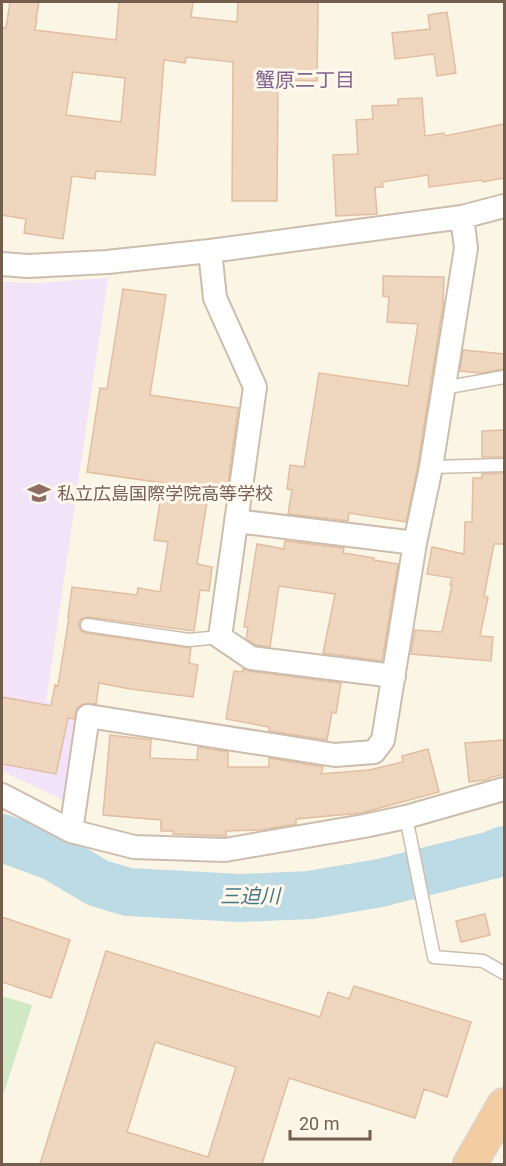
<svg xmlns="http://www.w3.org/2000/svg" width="506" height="1166" viewBox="0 0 506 1166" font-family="Roboto,'Noto Sans JP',sans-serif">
<rect width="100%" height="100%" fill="#fbf5e6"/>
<path fill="#f2e3f8" d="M108 278 46 702 80 709 63 800 2 771V282L36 283Z"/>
<path fill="#d1e8c5" d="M2 996 32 1005 2 1099Z"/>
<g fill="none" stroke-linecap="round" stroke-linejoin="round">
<path stroke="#bcdbe4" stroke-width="48" d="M2 838 54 857 98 883 128 892 240 898 310 895 380 883 492 855 504 850"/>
</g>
<path fill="#efd6bf" stroke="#e1bea1" stroke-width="1.5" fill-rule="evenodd" d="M10 2H39L36 18H37L35 30 116 40 119 2H193L191 17 237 22 238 2H318L317 81 278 80 277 201H232L233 62 186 57 185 63 164 60 155 175 96 171 95 179 72 176 63 239 24 233 26 219 2 215V27L6 28ZM73 72 125 78 121 122 66 115Z
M447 12 456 73 437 76 434 54 395 59 392 33 430 29 428 15Z
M422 98 425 136 444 133 445 136 504 124V178L483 182 482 180 429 187 428 175 382 182 383 187H375L377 214 336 216 333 155 358 154 356 120 373 119 372 106 398 105V99Z
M383 276 444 277 443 305 417 470 406 522 349 513 348 521 288 514 292 490 287 489 290 465 304 467 319 373 408 386 418 324 387 322 389 297 383 296Z
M123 289 166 295 150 395 238 408 227 492 209 490 197 564 212 567 209 591 200 590 194 631 88 617 81 619 79 623V627L81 631 86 633 191 648 189 663 198 665 193 697 130 689 99 683 96 704H83L77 708 74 719 68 718 56 774 2 764V697L51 706 55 685 58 686 69 617H68L72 587 137 595 138 588 160 592 168 542 154 540 163 483 87 472 100 388 107 389Z
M463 350 504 354V369L481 373 460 371Z
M504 430V457H482V431Z
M504 473V544H494L484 596 488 597 480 636 493 637 491 661 411 654 415 630 442 632 452 585H450L452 578 427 574 432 547 464 554 465 522H472L473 478H482V474Z
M285 541 344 548 343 553 374 558V560L398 564 382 661 323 653 335 594 279 586 270 647 256 645 246 639 248 627H244L257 544 284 549Z
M243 669 249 671 341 683 336 713 332 712 327 740 269 731V727L226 719 234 671 243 672Z
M110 735 151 740 150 758 197 760 198 747 228 752V767H269V758L323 767 321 774 369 770 403 762 402 756 428 749 439 792 361 813 296 819V824L260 830 226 831V836L173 834V831H161V820L103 815Z
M504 740V774L489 778V779L485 780 469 782 465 743Z
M485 914 490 935 461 942 456 921Z
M2 917 70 940 51 998 2 982Z
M106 951 320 1017 328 992 349 999 354 986 471 1022 447 1097 424 1089 415 1118 289 1078 262 1164H40ZM155 1042 236 1067 208 1157 127 1132Z"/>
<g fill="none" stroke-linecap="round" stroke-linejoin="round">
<g stroke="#cdbdad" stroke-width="15">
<path id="service" d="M443 388 504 377
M431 467 504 465
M87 625 189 640 220 637
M406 817 434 957 483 961 504 973"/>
</g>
<g stroke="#cdbdad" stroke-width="26">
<path id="minor" d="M210 251 215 298 255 387 220 637 251 658 394 676
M2 264 28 266 107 262 210 251 462 217 504 206
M236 521 415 543
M2 795 71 831 134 847 225 850 364 826 406 817 504 789
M71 831 88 716 335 755 374 752 383 740 415 543 431 467 466 248 462 217"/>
</g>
<g stroke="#dbd5d0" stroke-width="36">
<path id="trunk" d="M470 1164 504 1105"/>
</g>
<use href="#service" stroke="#fff" stroke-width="12"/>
<use href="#minor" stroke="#fff" stroke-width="22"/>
<use href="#trunk" stroke="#f4cca2" stroke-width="33"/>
</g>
<defs>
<g id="school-bare" transform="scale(1.8)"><path d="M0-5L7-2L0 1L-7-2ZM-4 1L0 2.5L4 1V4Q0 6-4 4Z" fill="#8d6e63" stroke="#fef8ed" stroke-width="2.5" paint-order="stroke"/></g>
</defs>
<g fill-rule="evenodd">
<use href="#school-bare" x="39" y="493"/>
</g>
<g text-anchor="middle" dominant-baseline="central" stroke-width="6" stroke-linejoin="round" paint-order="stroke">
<g font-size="18" fill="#785e54" stroke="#fef8ed" text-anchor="start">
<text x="57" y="493">私立広島国際学院高等学校</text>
</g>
<g font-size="20" fill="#846490" stroke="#fef8ed">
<text x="305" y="80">蟹原二丁目</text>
</g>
<g font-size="20" font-style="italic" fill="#477785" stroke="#fef8ed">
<text x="250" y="896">三迫川</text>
</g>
</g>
<rect width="506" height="1166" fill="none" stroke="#735d4c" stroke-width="6"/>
<path d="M290 1130v9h80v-9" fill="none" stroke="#735d4c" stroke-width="3"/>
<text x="299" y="1130" font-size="18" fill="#735d4c" stroke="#fef8ed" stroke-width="4.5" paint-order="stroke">20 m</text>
</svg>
